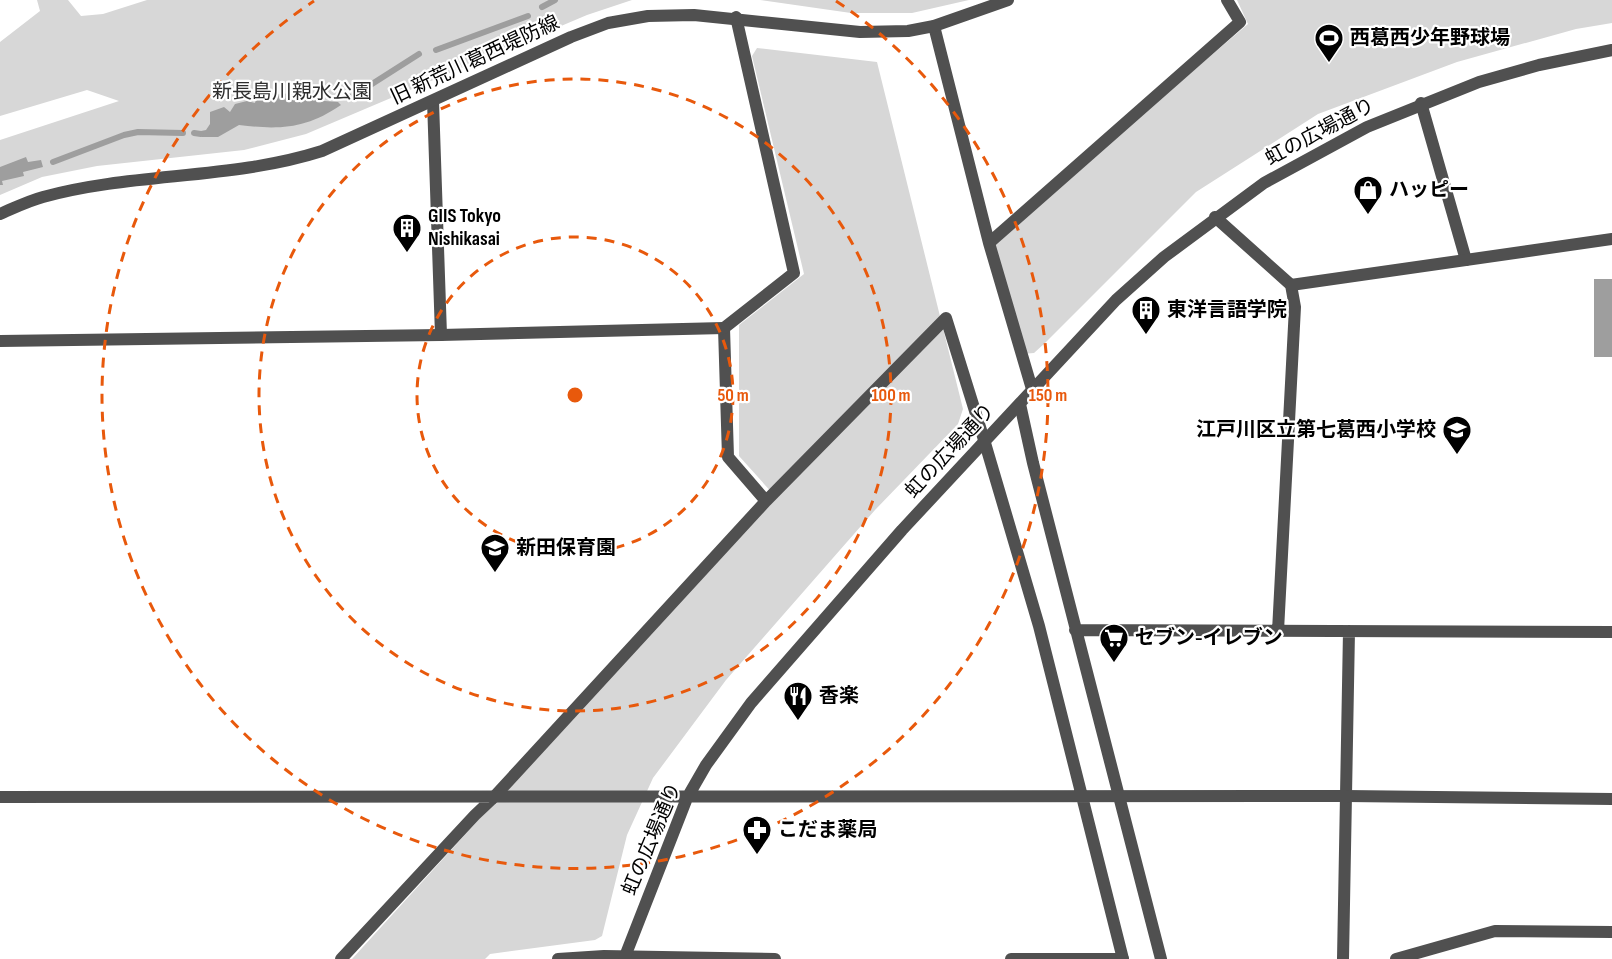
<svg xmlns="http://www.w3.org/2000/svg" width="1612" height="959" viewBox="0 0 1612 959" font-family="'Sofia Sans Condensed','Noto Sans JP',sans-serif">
<rect width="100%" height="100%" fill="#fff"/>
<path fill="#d7d7d7" d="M37 0H68L81 16 103 14 147 0H632L587 15 306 134 244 150 97 166 42 177 0 195V140L119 101 87 90 0 116V42L40 11Z
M760 0H969L912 13H851Z
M1237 0H1612V23L1576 29 1457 62 1318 114 1196 192 1045 343 1034 353 1021 354 990 244 1248 24Z
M757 48 877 62 963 409 958 424 875 510 726 680 653 778 627 835 602 936 595 940 490 954 485 959H352L774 495 739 456V325L804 274 752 56Z"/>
<path fill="#9e9e9e" d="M289 93 311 100 338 102 341 105C306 129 279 130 239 125L218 137H202L201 131 206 130 210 124V112L224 107 230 112 235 104 247 101 255 103 256 98C268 94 277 95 289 93Z
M26 157 28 162 41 160 43 167 23 172 24 176 2 181 3 185H0V167Z
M1594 279H1612V357H1594Z"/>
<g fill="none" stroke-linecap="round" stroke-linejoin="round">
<path stroke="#9e9e9e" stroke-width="6" d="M542 7 555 0
M436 50 528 16
M350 98 419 54
M194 133 201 134
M53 162 124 135 138 132 183 133"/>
<path stroke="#505050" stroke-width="12" d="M736 17 794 273 724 328 728 457 766 501
M934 26 989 243 1032 389
M433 101 441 335
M1421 103 1466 260
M1215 217 1291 285 1295 307 1278 631
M989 243 1240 22 1227 0
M1020 404 1033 463 1161 959
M1075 630 1612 632
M493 798 766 501 946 318 985 443
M558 959 604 956 775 959
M1011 959H1123
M1343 959 1349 631
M1396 959 1495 931 1612 932"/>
<path stroke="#505050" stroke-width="12" d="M0 214C14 208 28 201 43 197 134 172 231 180 322 151L571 37 608 23 648 16 694 15 860 32 908 31 934 26 1008 0
M1291 285 1612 239
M0 341 441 335 724 328
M985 443 1039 626 1123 959
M0 797 1346 796 1612 799
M341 959 475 815 493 798
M624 959 687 798 706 765 751 703 902 530 1116 300 1164 257 1264 183 1367 127 1479 82 1539 65 1612 50"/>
</g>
<g fill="none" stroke="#e8590c" stroke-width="3" stroke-dasharray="10 8">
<circle cx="575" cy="395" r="158"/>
<circle cx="575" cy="395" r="316"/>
<path d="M836 1A473 473 0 1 1 314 1"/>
</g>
<defs>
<g id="stadium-pin" transform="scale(1.5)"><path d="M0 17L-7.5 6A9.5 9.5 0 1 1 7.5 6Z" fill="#000" stroke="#fff"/><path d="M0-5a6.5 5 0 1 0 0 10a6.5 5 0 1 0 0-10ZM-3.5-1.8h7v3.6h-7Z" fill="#fff"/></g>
<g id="shop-pin" transform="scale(1.5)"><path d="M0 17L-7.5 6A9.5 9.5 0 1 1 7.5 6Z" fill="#000" stroke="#fff"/><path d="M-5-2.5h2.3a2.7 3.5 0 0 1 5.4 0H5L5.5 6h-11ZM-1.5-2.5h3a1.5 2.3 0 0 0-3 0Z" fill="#fff"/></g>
<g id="building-pin" transform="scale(1.5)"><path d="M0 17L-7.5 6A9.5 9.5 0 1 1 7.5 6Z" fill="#000" stroke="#fff"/><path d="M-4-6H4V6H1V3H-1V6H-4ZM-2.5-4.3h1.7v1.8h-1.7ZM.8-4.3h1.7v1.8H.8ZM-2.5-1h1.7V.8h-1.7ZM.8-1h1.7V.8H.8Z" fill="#fff"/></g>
<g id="school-pin" transform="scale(1.5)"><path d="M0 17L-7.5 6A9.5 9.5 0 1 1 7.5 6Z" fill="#000" stroke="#fff"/><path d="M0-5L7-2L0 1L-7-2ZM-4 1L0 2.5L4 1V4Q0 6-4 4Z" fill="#fff"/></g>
<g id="supermarket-pin" transform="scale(1.5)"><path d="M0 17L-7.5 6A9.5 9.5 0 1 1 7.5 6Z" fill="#000" stroke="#fff"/><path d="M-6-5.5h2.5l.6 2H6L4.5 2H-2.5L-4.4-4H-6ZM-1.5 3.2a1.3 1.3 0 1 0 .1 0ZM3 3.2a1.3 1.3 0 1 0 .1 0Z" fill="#fff"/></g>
<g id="restaurant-pin" transform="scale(1.5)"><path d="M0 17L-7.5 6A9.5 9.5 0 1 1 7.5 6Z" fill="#000" stroke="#fff"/><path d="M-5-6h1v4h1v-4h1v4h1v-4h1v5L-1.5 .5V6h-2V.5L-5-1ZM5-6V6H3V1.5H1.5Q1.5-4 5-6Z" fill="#fff"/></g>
<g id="pharmacy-pin" transform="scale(1.5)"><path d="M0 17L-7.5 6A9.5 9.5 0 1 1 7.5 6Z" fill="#000" stroke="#fff"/><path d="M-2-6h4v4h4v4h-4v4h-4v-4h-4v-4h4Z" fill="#fff"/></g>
</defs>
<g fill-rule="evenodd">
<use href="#stadium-pin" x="1329" y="38"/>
<use href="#shop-pin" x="1368" y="190"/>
<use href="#building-pin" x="407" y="228"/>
<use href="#building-pin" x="1146" y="310"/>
<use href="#school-pin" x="1457" y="430"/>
<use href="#school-pin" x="495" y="548"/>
<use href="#supermarket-pin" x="1114" y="638"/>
<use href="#restaurant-pin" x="798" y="696"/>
<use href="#pharmacy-pin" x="757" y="830"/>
</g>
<g text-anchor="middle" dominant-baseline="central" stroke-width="4.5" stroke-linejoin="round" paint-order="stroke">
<g font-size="20" font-weight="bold" fill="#000" stroke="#fff" text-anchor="start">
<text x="1350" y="38">西葛西少年野球場</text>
<text x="1389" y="190">ハッピー</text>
<text x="428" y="216">GIIS Tokyo<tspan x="428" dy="23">Nishikasai</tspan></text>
<text x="1167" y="310">東洋言語学院</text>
<text x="1436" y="430" text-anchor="end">江戸川区立第七葛西小学校</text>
<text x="516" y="548">新田保育園</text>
<text x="1135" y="638">セブン-イレブン</text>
<text x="819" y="696">香楽</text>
<text x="778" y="830">こだま薬局</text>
</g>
<g font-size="20" fill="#000" stroke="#fff">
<text transform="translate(475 60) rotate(-25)">旧 新荒川葛西堤防線</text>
<text transform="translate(1320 132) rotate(-28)">虹の広場通り</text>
<text transform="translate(950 451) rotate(-47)">虹の広場通り</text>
<text transform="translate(652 839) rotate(-67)">虹の広場通り</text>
</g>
<g font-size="20" fill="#2e2e2e" stroke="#fff">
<text x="292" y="92">新長島川親水公園</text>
</g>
</g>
<circle cx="575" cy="395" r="9" fill="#e8590c" stroke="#fff" stroke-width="3"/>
<g font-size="18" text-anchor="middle" font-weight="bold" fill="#e8590c" stroke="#fff" stroke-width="4.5" stroke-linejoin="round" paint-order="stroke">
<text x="733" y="401">50 m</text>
<text x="891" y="401">100 m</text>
<text x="1048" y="401">150 m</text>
</g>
</svg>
